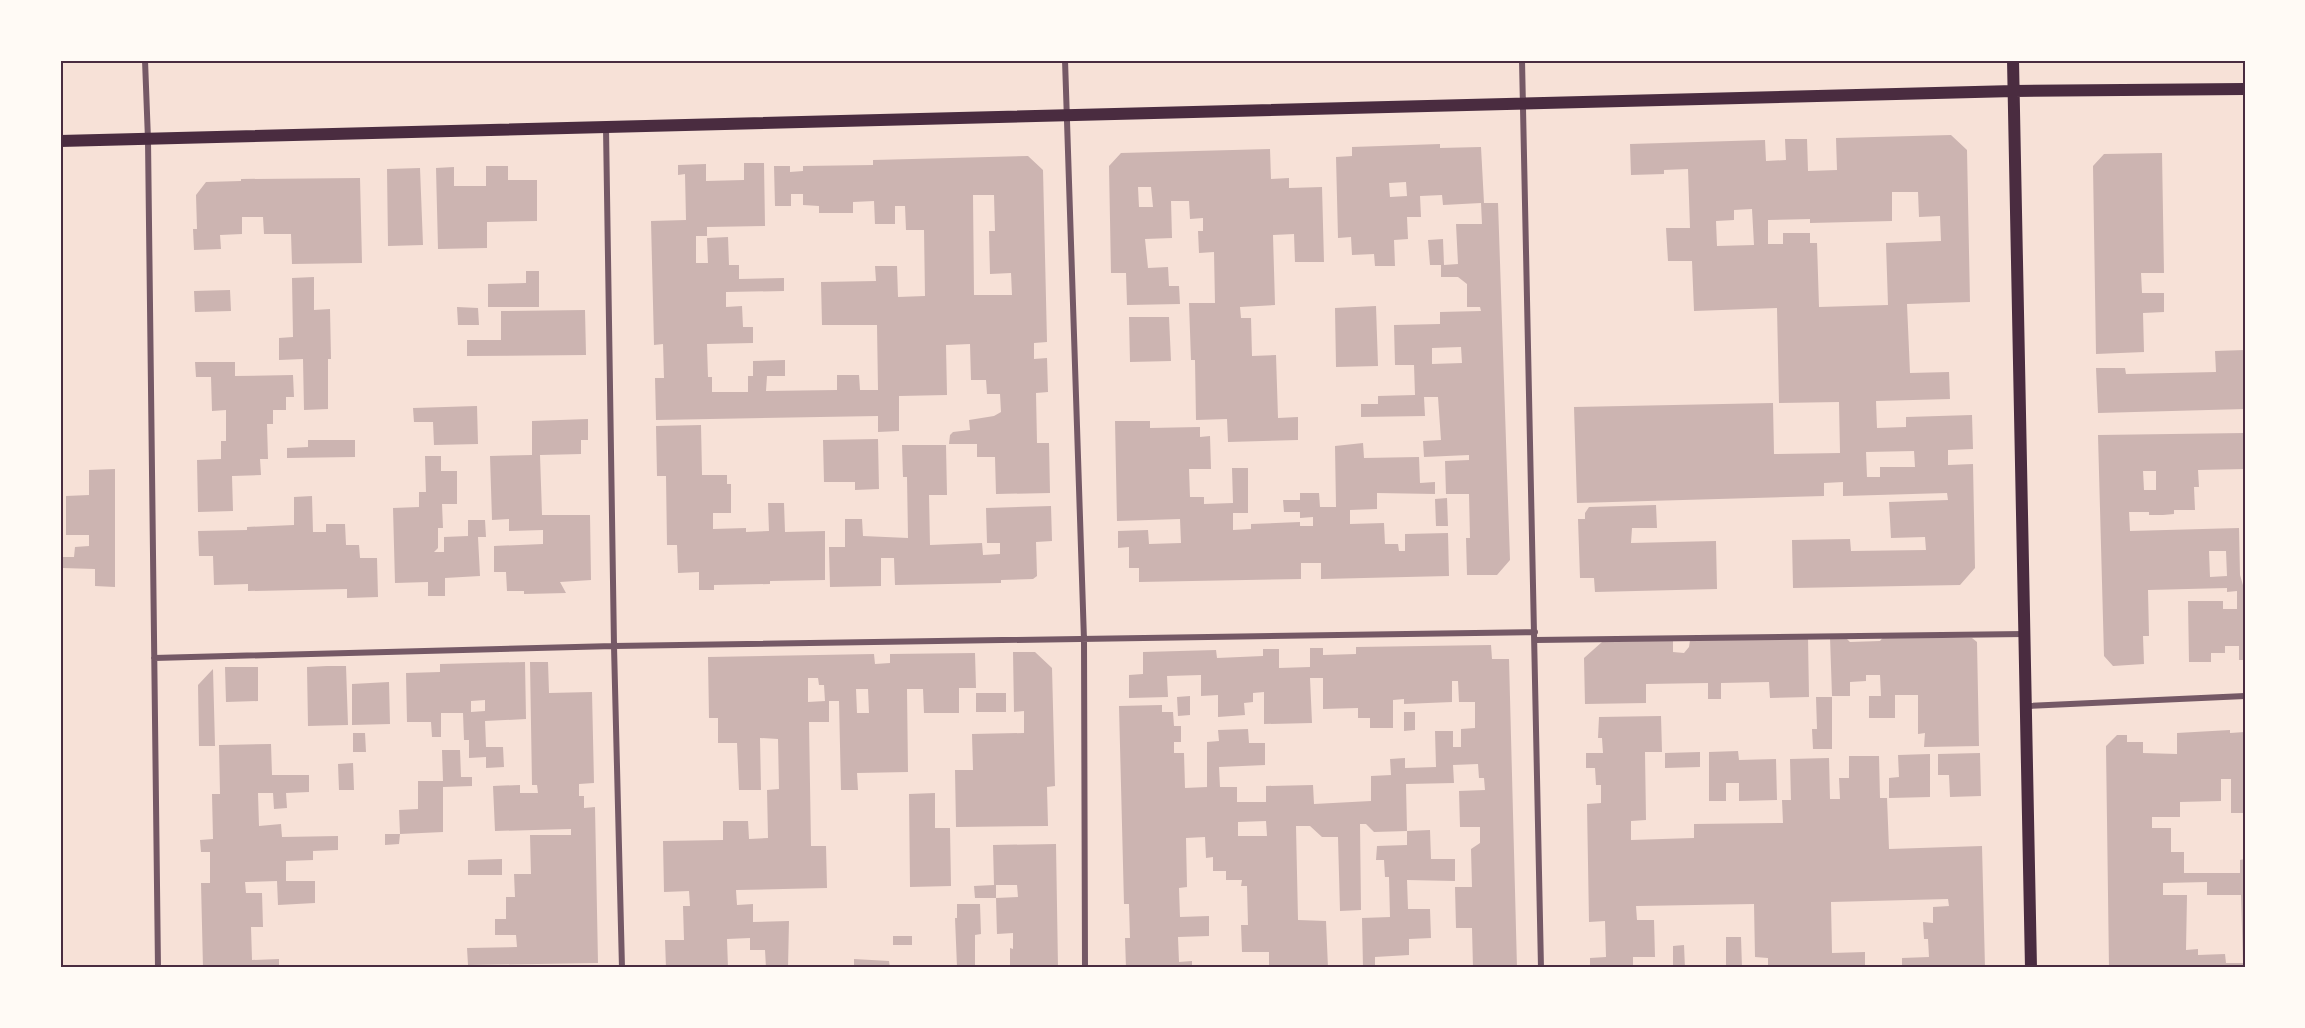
<svg xmlns="http://www.w3.org/2000/svg" width="2305" height="1028" viewBox="0 0 2305 1028" font-family="'DM Sans',sans-serif">
<rect width="100%" height="100%" fill="#f7e1d7"/>
<path fill="#ccb4b1" fill-rule="evenodd" d="M1951 135 1967 150 1970 302 1907 304 1910 373 1949 372 1950 399 1876 401 1877 428 1906 427V417L1972 415 1973 449 1948 450V465L1973 464 1975 568 1960 585 1793 588 1792 540 1850 539 1851 551 1926 550 1925 537 1891 538 1889 502 1948 500 1947 493 1843 496V482L1824 483V496L1577 503 1574 407 1773 403 1774 454 1840 453 1839 402 1779 403 1777 308 1694 311 1692 261H1668L1666 228H1690L1688 169 1664 170V174L1631 175 1630 144 1765 140 1766 161 1786 160 1785 139H1807L1808 171 1837 170 1836 138ZM1892 192H1918L1919 217 1940 216 1941 241 1886 243 1888 305 1819 307 1817 243H1810V233H1783V244H1768V220L1810 219V223L1892 221ZM1752 209 1754 245 1717 246 1716 221 1734 220V210ZM1914 451 1915 467H1880V477H1867L1866 452Z
M1440 144V148L1481 147 1484 203H1498L1510 560 1497 575H1467L1466 538H1470L1469 494H1446L1445 461 1469 460V455L1424 457 1423 441 1441 440 1438 397H1424L1425 416 1361 417V404H1378V396L1415 395 1414 365H1395L1394 325 1440 324V312L1481 311 1480 307H1467V284L1458 277H1441V265H1430L1428 240 1443 239 1444 265 1458 264 1456 224H1482L1481 203 1443 205 1442 195 1420 196 1421 217H1407L1408 239 1394 240 1395 266H1375L1374 254 1352 255 1351 237 1338 238 1336 157 1352 156V147ZM1406 182 1407 196 1390 197 1389 183ZM1461 347 1462 363 1432 364V348Z
M1270 149 1271 179 1289 178V188L1322 187 1324 262H1295L1294 234 1273 235 1275 305 1240 307 1241 318H1251L1252 356 1276 355 1278 418 1298 417V440L1228 442 1227 419 1196 420 1195 360H1191L1189 303H1215L1214 252 1199 253 1198 231H1203V218L1190 219 1189 201H1171L1172 238 1145 239 1148 268 1168 267 1169 286H1179L1180 304 1127 305 1126 273H1111L1109 166 1121 153ZM1138 187H1151L1153 207H1139Z
M2162 153 2164 273H2141L2142 293H2164V312L2143 313 2144 352 2096 354 2093 166 2104 154Z
M1028 156 1043 170 1047 342 1034 343V359L1047 358 1048 392 1036 393 1037 443H1049L1050 493 996 494 995 457H977V444H949L950 435 953 432 970 430 969 420 994 416 1001 412 1000 394H987L986 380H971L970 344 946 345 947 395 899 396V431L878 432V416L656 420 655 378H664L663 344 654 345 651 221 686 220 685 174 678 175V165L706 164V181L744 180V163H764L765 226 707 227V236H696V263H708L707 238 728 237 729 265H739V279L784 278V291L726 292V307L742 306 743 327H753V343L707 344 708 377H712V392H748V376H753V361L785 360V376H767L766 391 837 390V375H859L860 390H878L877 325H822L821 282 876 281 875 266H897L898 297 925 296 924 230H906L905 206H895V224H875L874 201 853 202V213H819V206L803 205V194H791V206H775L774 166H790V172L803 171V166L873 165V160ZM973 195H994L995 231H989L990 274 1011 273 1012 295H974Z
M486 166H508V180H537V221L487 222V248L438 249 436 168 454 167V186H486Z
M420 168 423 245 388 246 387 169Z
M360 178 362 263 292 264 291 234H264L263 217H242V234L220 235 221 249 194 250 193 229H197L196 195 206 182 241 181V179Z
M526 271H539V307H488V284L526 283Z
M314 277V310L330 309 331 359H328V409L304 410 303 359 279 360V338L293 337 292 278Z
M230 290 231 311 195 312 194 291Z
M1376 306 1378 366 1336 367 1335 308Z
M457 307 478 308 479 325H458Z
M585 310 586 355 467 356V340H501V311Z
M1129 317H1169L1171 361 1130 362Z
M2245 350V409L2098 413 2096 368H2125L2126 374 2216 372 2215 351Z
M195 362H235V376L293 375 294 397H286V410H273V424H267L268 459H260L261 475 232 476 233 511 198 512 197 460 221 459V441H226V410L212 411 211 377H196Z
M477 406 478 444 434 445 433 422H414L413 408Z
M588 419V440H581V454L540 455 542 515H590L591 580 560 582 566 593 524 594V591H507L506 572H494V546L543 544V530L509 531V519L492 520 490 456 532 455V421Z
M1115 421H1150V428L1200 427V437L1210 436 1211 469H1189L1190 497H1204V504L1233 503 1232 468H1248V513H1233V530L1251 529V524L1300 522V526H1313V517L1300 518V512H1284L1283 500H1300V493H1319L1320 507H1336L1335 446 1363 443 1364 458 1419 457 1420 483 1435 482V494L1377 493V509L1350 510V524L1384 523 1385 544H1398L1399 551H1405V534L1448 533 1449 576 1321 579V563H1301V579L1139 582V568H1129V547L1118 548V531L1148 530 1149 544 1181 543 1180 519 1117 521Z
M701 425 702 475H727V484H731V513H713V529L746 528V532L769 531 768 503H784L785 532 825 531V580L770 581V584L714 585V590H699V572L678 573 677 545H667L666 476H657L656 426Z
M2245 433V469L2198 470 2199 487H2194L2195 510H2174V514L2163 515H2149V512H2129L2130 531 2239 528 2240 575 2245 592V660H2239V646H2225V653H2211V662H2189L2188 601H2223V609H2237V591L2227 592V588L2148 590 2149 636H2143L2144 664 2113 666 2104 656 2098 435ZM2143 471H2156V490H2144ZM2209 551H2226L2227 576 2210 577Z
M878 439 879 489 855 490V482H824L823 440Z
M308 440H355V457L287 458V448L308 447Z
M902 445H946L947 495H929L930 545 982 543 983 555 1000 554V543H987L986 508 1051 506 1052 541 1036 542 1037 576 1033 579 1001 580V583L895 585 894 558H881V586L830 587 829 547H845V519H862L863 536 908 538 907 477H903Z
M425 456H441V471H457V504H442L443 528H438V548L434 552H444V537L468 536V520H485L486 537H478L480 576 445 578V596H428V582L395 583 393 508 419 507V492H426Z
M115 469V587L95 586V569L62 568 63 557H74L75 547 89 546V535H66V496L89 495V470Z
M312 496 313 532H326V524H345L346 545H359L360 558H377L378 597 347 598V589L248 591V584L214 585 213 556H199L198 531 247 530V527L294 525V497Z
M1447 498 1448 526H1436L1435 499Z
M1656 505 1657 528H1632L1631 543 1716 541 1717 589 1595 592 1594 578H1580L1578 519H1585V513L1589 507Z
M1931 635V638H1972L1977 642 1979 746 1924 747 1925 733 1918 734V695H1895V718H1869V696H1881L1880 675H1866V681L1850 682V696H1832L1830 637H1845L1850 642 1880 641 1884 636Z
M1808 637 1809 697 1770 698 1769 682 1721 683V699H1708V683L1646 684V703L1585 704 1584 658 1602 642 1673 640V652L1684 653 1689 647 1690 640Z
M1491 645 1492 659H1509L1517 968H1473L1472 928H1456L1455 887H1472L1471 849 1480 843V827H1460L1459 791 1485 790 1484 778H1479L1478 764 1453 765 1454 783 1406 784 1407 831 1374 832 1366 824H1360L1361 910 1340 911 1338 837H1322L1310 826H1296L1298 920 1326 921 1328 968H1269V952H1242L1241 925H1248L1247 886H1241L1242 880H1226V871H1213V857L1206 858 1205 837 1186 838 1187 887 1179 888 1180 917 1209 916V936L1178 937 1179 962 1192 961V968H1126L1125 938H1130L1129 904H1124L1119 706 1162 705V712H1173L1174 726H1181V742H1174V753H1184L1185 788 1207 787V742L1219 741 1218 730 1248 729 1249 743H1265V765L1219 767 1220 787H1237V802H1266V786L1313 785 1314 804 1371 801V776L1391 775 1390 759 1405 758V768L1436 767 1435 731H1453V747H1461V729L1475 728V702H1459L1458 681H1452V702L1404 704V699L1393 700V728H1370V718H1358V708L1323 709V678H1310L1312 723 1264 724V692L1253 693V702L1244 703 1245 715 1218 717V695L1201 696V675L1167 676 1168 697 1129 698V675L1143 674V652L1216 650 1217 658 1263 656V649H1279V668L1310 667V648H1323V655L1356 654V647ZM1266 821 1267 836H1238V822Z
M1013 652H1035L1052 668 1055 786 1047 787 1048 826 956 827 955 770H973L972 734 1024 733V711L1014 712Z
M975 653 976 688H959V713H924L923 689H907L908 772 857 773 858 790H841L839 701H829V722H809L811 846H826L827 888 736 890 737 905 753 904V922L789 921 788 968H766L765 950H750V938L727 939 728 968H666L665 940H684L683 906H690L689 891 664 892 663 841 723 840V821H748L749 839 768 838 767 790 779 789 778 739 760 738 761 790H739L737 743H718V718H709L708 657 874 654 875 664 890 663V654ZM808 678H818L819 685H824L825 701 808 702ZM856 689H868L869 713H857Z
M525 662 526 719 485 721 486 747H503L504 767 486 768V757L469 758V740H464L463 713H441V737H432L431 722H407L406 673 440 672V664ZM485 700V711L471 712V701Z
M530 662H548L549 693 592 692 594 783 579 784V796H584V808L595 807 598 963 468 965 467 948 517 947 516 935H495V919H506V897H515L514 874H531L530 835H571V829L495 831 493 786 520 785V793H538L537 785H532Z
M327 666H346L348 725 308 726 307 667Z
M225 667H258V701L226 702Z
M213 669 215 746H199L198 685Z
M389 682 390 724 352 725V684Z
M976 693H1006V712H976Z
M1190 696V715L1178 716 1177 697Z
M1816 697H1832V749H1813L1812 729H1817Z
M1404 712H1415V730L1404 731Z
M1661 716 1662 752H1645L1646 820 1631 821V840L1694 838V824L1783 823 1782 800H1791L1790 759 1829 758 1830 799H1840L1839 778H1849V756H1879L1880 798H1887L1889 849 1982 846 1985 968H1902V958L1929 957 1928 939H1924L1923 922 1933 923V907L1949 906 1948 899 1831 902 1832 953 1865 952V968H1768V958L1755 957 1754 904 1636 906 1637 920H1654L1655 957H1633V968H1590V958L1606 957 1605 921 1589 922 1587 804 1601 803V785H1596L1595 768H1586V753H1603L1602 738H1598L1599 717Z
M2230 730V733L2245 732V813H2231V779H2221V801L2180 802V817H2152V828H2171V852H2184V873H2240V860L2245 859V968H2109L2106 746 2117 735H2127V742H2143V753L2177 754V733ZM2207 882V895H2241L2243 963H2226L2225 954 2198 955V949L2186 950 2187 895H2163V883Z
M353 733H365L366 752H353Z
M271 744 272 775H309V792L286 793 287 808 274 809 273 793H258L259 826 281 824 282 837 338 836V850L313 851V860L286 861V881H315V903L278 905 277 881 245 882 246 893H262L263 927H251L252 960 279 959V968H203L201 883H210V852H201L200 840 213 839 212 794H220L219 745Z
M442 750H460L461 777H472V786L443 787V832L400 834 399 810 418 809V781H443Z
M1738 751 1739 760 1776 759 1777 800 1739 801V783H1726V801H1709V752Z
M1700 752V767L1665 768V753Z
M1980 753 1981 796 1950 797 1949 775H1938V754Z
M1930 754V797L1889 798V778L1899 777 1898 755Z
M353 763 354 790H339L338 764Z
M935 793V828H950L951 886 910 887 909 794Z
M1430 830 1431 859H1455V881L1407 880 1408 909H1430L1431 938 1409 939V955L1375 957V968H1363L1362 918 1390 917 1389 877H1385L1384 860H1376L1377 846 1407 845V831Z
M385 834H400L399 844 385 845Z
M1056 844 1058 968H1010V948L1013 949V933L997 934 996 898 1018 897 1017 885H996V898H975L974 886 994 885 993 845Z
M502 859V875H468V860Z
M957 904H980L981 934 975 935V967H957L955 918H957Z
M893 936H912V945H893Z
M1726 937H1741L1742 968H1726Z
M1684 945 1685 968H1673V946Z
M854 959 889 961 890 968H854Z"/>
<g fill="none" stroke-linecap="round" stroke-linejoin="round">
<path stroke="#755966" stroke-width="6" d="M145 60 148 140 158 968
M1065 60 1084 640 1085 968
M1522 60 1541 968
M606 128 614 646 622 968
M1535 640 2024 634
M154 658 614 646 1535 632
M2027 706 2245 696"/>
<path stroke="#4a2c40" stroke-width="12" d="M2013 60 2031 968
M60 141 2014 91 2245 89"/>
</g>
<rect width="2305" height="1028" fill="none" stroke="#fffaf5" stroke-width="123"/>
<rect x="62" y="62" width="2182" height="904" fill="none" stroke="#4a2c40" stroke-width="2"/>
</svg>
